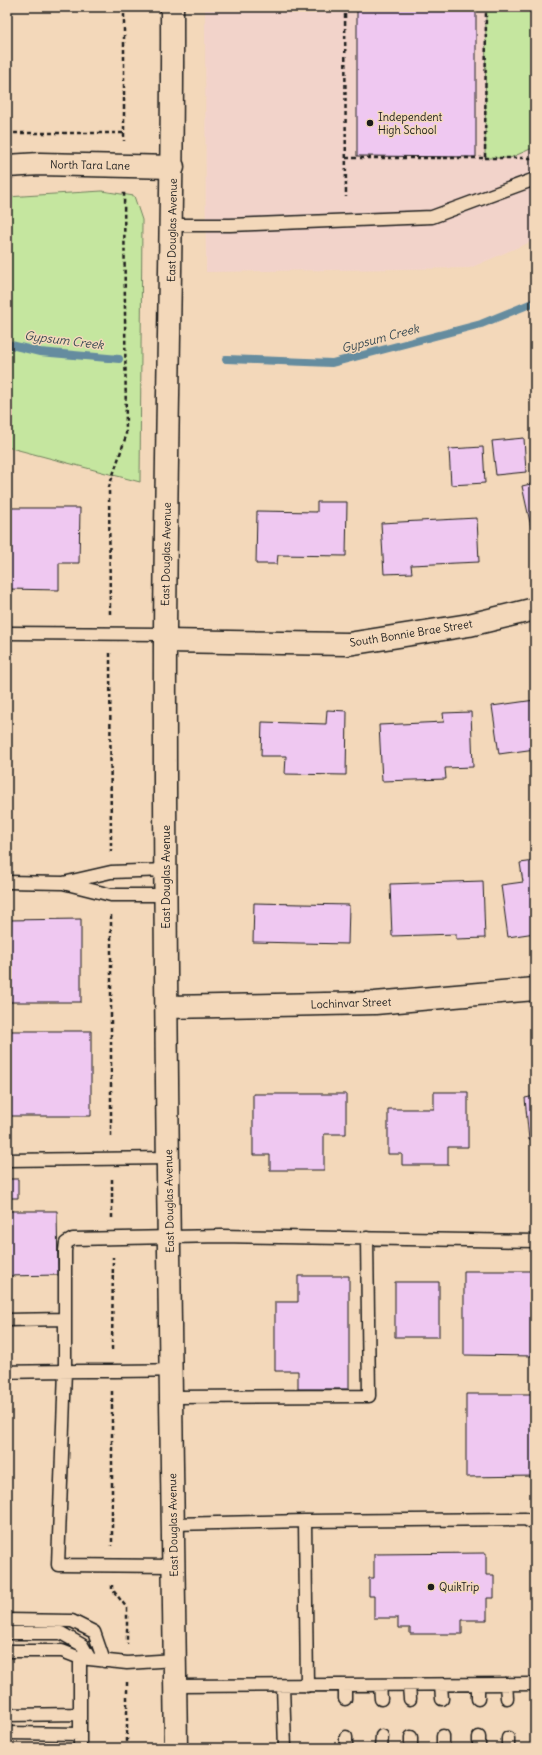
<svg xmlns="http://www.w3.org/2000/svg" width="542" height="1755" viewBox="0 0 542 1755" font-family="Delius,sans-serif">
<rect width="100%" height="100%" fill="#f3d8ba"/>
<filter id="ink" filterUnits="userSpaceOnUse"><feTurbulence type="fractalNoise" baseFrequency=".025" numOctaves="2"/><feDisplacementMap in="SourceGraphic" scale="8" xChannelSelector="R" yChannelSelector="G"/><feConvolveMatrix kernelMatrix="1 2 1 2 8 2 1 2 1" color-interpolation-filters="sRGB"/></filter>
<g filter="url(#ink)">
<path fill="#f2d3ca" d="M205 7H535V240L470 268 206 272Z"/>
<path fill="#c5e69f" stroke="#70815e" d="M486 7H535V147L510 158H485Z
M102 191 134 196 142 220 140 482 7 447V197Z"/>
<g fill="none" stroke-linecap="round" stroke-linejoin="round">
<path stroke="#658c9f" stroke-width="8" d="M7 344 40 352 119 359
M226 359 332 363 481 324 535 302"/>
</g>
<path fill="#efc8f1" stroke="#1c1c1c" d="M357 7H476V157L357 156Z
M524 438 526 472 496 475 492 441Z
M483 447 485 483 451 485 449 449Z
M535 483V545L522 486Z
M317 502H347L346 556 278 555 277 564H256L257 511 317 512Z
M7 508H80L79 563H59V590L7 589Z
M477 518 479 562 411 565 412 573 384 574 381 523Z
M535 700V749L499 754 492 706Z
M327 710 347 711 346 775 285 774 286 756H261L262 722 326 724Z
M471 712 473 767 445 768 446 779 382 781 379 725 444 722 443 713Z
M535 861V933L508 937 501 885 523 882 520 863Z
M483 881 485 938 456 939V934L392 936 390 884Z
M254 903 349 905 348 944 253 942Z
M81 919V1002H7V920Z
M7 1031H91V1116H7Z
M434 1092H468V1147H448V1165H402V1154H388V1109H434Z
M253 1094H346V1134H324V1170H270V1155H253Z
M535 1096V1139L529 1140 525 1098Z
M7 1179H18V1198H7Z
M7 1211H57L58 1275 7 1276Z
M464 1271H535V1356L464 1355Z
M298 1276H349V1389H298V1371H275V1302H298Z
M395 1282H439V1337H395Z
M466 1394H535V1476L466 1477Z
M7 1398H8L9 1527H7Z
M486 1553V1575H494V1598H487V1620H462V1634H410V1628H398V1618H374V1596H369V1578H374V1554Z"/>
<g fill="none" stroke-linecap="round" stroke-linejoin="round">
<g stroke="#1c1c1c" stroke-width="15">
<path id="service" d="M172 225H230L432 217 535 179
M7 633 165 634
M166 870 111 872 63 883 111 895H166
M7 882 63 883
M7 1160 169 1158
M7 1320 65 1319
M7 1372C62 1370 117 1372 171 1370
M171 1397 369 1396 367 1238
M305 1521 307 1686
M173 1524 305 1521 525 1519 535 1524
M174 1566 58 1565 65 1370V1251L66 1243 73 1239 221 1236 535 1241
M7 1620 72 1621 94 1632 104 1661
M7 1633H61L82 1645 90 1659
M7 1651H62L80 1658 127 1663 175 1660
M80 1658V1748
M506 1684 507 1698
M345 1685V1699
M380 1685 381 1699
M409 1685 410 1699
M441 1685 442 1699
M478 1685V1699
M176 1686 535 1684
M283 1686 285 1748
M7 1715 80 1714
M7 1733 80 1734
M443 1736V1748
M346 1737V1748
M411 1737V1748
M479 1737V1748
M508 1738V1748
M381 1748 382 1736"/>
</g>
<g stroke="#1c1c1c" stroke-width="25">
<path id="minor" d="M7 166 40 164 173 167
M165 641 348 644 469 625 535 609
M167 1007 375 1003 535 989"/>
</g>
<g stroke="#1c1c1c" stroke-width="25">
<path id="tertiary" d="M172 7C173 217 166 427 165 637 164 1007 171 1378 176 1748"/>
</g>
<path stroke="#1c1c1c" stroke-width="2.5" stroke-dasharray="4 3" stroke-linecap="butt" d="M124 7V141
M345 7 346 197
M7 133H124
M346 158H485L486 7
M485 158H530L535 156
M110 614 109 487 126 436 124 190
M110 653 111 852
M111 915V1138
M112 1179V1218
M112 1350 113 1257
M112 1391V1546
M112 1585V1589L127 1608V1644
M127 1682V1748"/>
<use href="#service" stroke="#f3d8ba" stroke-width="12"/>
<use href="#minor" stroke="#f3d8ba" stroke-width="22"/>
<use href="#tertiary" stroke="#f3d8ba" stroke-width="22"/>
</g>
</g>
<g fill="#1c1c1c" stroke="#f3d8ba" stroke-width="1.5">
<circle cx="370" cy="123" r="4"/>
<circle cx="431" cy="1587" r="4"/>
</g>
<g text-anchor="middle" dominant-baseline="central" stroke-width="3" stroke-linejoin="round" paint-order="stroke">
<g font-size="11" fill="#1c1c1c" stroke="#f3d8ba" text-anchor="start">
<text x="378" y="117">Independent<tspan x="378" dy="13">High School</tspan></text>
<text x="439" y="1587">QuikTrip</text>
</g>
<g font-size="11" fill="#1c1c1c" stroke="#f3d8ba">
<text transform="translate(90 165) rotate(1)">North Tara Lane</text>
<text transform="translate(172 230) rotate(-89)">East Douglas Avenue</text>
<text transform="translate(166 554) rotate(-89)">East Douglas Avenue</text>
<text transform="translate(411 633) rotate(-9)">South Bonnie Brae Street</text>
<text transform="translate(166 877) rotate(-90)">East Douglas Avenue</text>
<text transform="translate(351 1003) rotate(-2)">Lochinvar Street</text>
<text transform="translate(169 1201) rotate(-91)">East Douglas Avenue</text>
<text transform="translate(173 1525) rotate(-91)">East Douglas Avenue</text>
</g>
<g font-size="12" font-style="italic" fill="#3a4b53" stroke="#f3d8ba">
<text transform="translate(380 338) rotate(-15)">Gypsum Creek</text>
<text transform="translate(64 340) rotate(7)">Gypsum Creek</text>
</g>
</g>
<rect width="542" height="1755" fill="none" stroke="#f3d8ba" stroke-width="24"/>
<rect x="12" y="12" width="518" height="1731" fill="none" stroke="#1c1c1c" stroke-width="1.5" filter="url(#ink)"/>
</svg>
